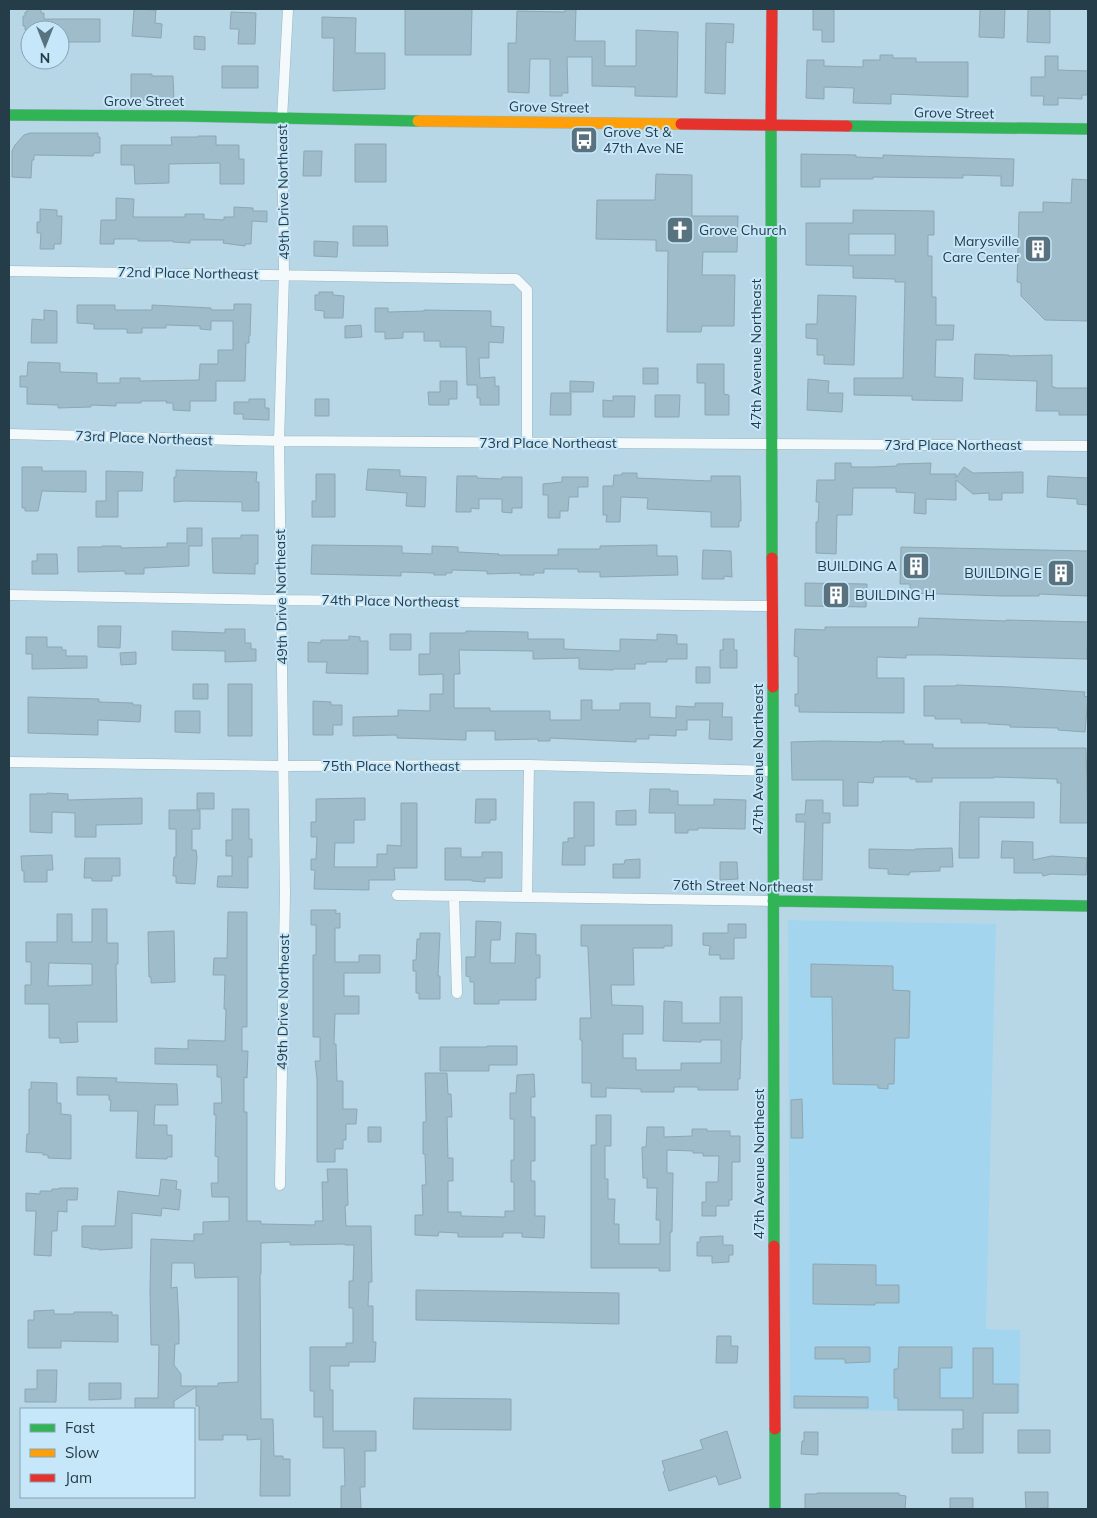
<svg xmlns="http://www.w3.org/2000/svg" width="1097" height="1518" viewBox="0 0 1097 1518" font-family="Mulish,sans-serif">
<rect width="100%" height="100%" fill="#b8d7e6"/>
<path fill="#a3d6ee" d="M788 920 996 924 986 1329 1020 1330V1413L790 1409Z"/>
<path fill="#9ebcc9" stroke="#8ea6b2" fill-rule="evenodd" d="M27 9H41V13H44V19H100V42H60V30H25V26H23V16H25V12H27Z
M134 9 156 10 155 23 162 24 161 38 132 36Z
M405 9H472L471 55H405Z
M565 9H576L575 41H605V66H636V30L678 32 677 97 635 96V87L592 86V57H567L568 93H562V96H550V59H530L529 93 508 92V43H516L517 11 565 12Z
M813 9H834V42H822V30H813Z
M980 9H1005L1004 38 979 37Z
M1028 9H1050V43L1027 42Z
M231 12 256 13 255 44H238L239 29H230Z
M322 17 356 18 355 53H385V89L333 91 334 38H322Z
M706 23 734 24 733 43 726 42 725 94 705 93Z
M194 36 205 37V50L194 49Z
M880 55H893V58H916V62H968V97L891 94V104L853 103 854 88 824 87V99L806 98 807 60H824V66L863 67V60H880Z
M1045 56H1058V70L1088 71V95H1082V99L1058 98V105H1043L1044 96H1031V77H1045Z
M222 66H258V88H222Z
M131 74H152V76H173L174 101 131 100Z
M30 133H98V137H100V153H94L93 156 34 155V160H32L31 178 12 177V151L15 145 24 135Z
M198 136H216V145H239V159H244V184H220V163L169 164V183L135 184 134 165H121V145H172L171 137H198Z
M355 144H386V182H355Z
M304 151H322L321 176H303Z
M801 154 856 155V157L883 158V155L1014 159 1013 186H1001V176L963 175V178H954L873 177V179H820V187H801Z
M656 174 692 175V216H738L737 252H703L702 275H735L734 326H702L701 332H667L668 251H656V240L596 239 597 200H655Z
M1072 179 1088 180V321L1045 320 1021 296V283L1017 282 1019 212H1043V202L1071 203Z
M116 198 134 199 133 217H185V214H204V219L224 220V217H234V207L253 208V211H267V222L252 221 251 244H245V246L223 243 224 240H190V243L173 242V241H138V239H114V244H100L101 220H116Z
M40 209 57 210V216H62L61 244H54V249H40L41 233H37V222H40Z
M853 210 934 211V235H928V256H932V297H936V325H954L953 340H936L935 377 963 378 962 401 912 400V396L854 395V378H903L905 282H895V279L853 278V266L806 265V223H853ZM849 234H895V255H849Z
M353 226H387L388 246H353Z
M314 241 338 242 337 257 314 256Z
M319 292H333V295L344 296 343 318H324V311L315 310V295H319Z
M818 295 856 296 854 365 824 364V355H817V339L806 338V324H817Z
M234 304H251L250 336H249V343H246L245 381H216V401H190V411L173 410V403H166L167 401H141V403H116V406L91 405V407L58 408V405L27 404V387H20V376H27L28 362 60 363V372L97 373V383H120V378H140V381L199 380 200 364H218V350H233V321H211V330L200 329V326L166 325V328H142V333H127V329H94V324L77 323V305H115V310H152V305L211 308V310H234Z
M375 308H388V312L424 311V310L491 311V326L504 327 503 343 489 342V358H479L480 378 495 377V386H499V405H480V398H477V385H467L466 347H440V341H424V332H403V338L385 339V332H375Z
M44 310 57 311V343H31L32 319 44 320Z
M361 325 362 337 345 338V326Z
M975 354 1009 355V356L1052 355V387H1055V388H1088V415H1059V411H1036L1037 381 974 379Z
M697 364H724V394L729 395V415H705V383H697Z
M643 368H658V384H643Z
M808 379 829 381 828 393H843L842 412 807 410Z
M440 381H457V399H449V405H429L428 392H440Z
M570 381 594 382 593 392H570Z
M551 393H571V415H550Z
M655 395H680L679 417H655Z
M613 396H635L634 417H603V400L613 401Z
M249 399H265V408H269V420L243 419V414H234V402H249Z
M315 399H329V416H315Z
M835 463H851V467H874L897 466V464L931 463 930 474H956V478L964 467 973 473 1023 472V493H1002V500H989V493L973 494 956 480V500L926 499V514L914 513 915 493 896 492V488H853L852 515H837L836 554 816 553V522H818L819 502H816L817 480H835Z
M22 467H42V471H86V492L42 491 38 511H25V508H22Z
M368 469 400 470V476L426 477 425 507 406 506 407 493 366 490Z
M176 470 257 472 256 482H259V511H242V502L184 501 174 502V477H176Z
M106 471 143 472 142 491H118V517H96V501H106Z
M622 473H637V478L711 481V476H740L741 508V521H739V527H711V512L647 509 648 498 621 497 620 522H606L607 515H603V486H613L614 475H622Z
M316 474H335V517H312V501H316Z
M457 476H477V478L502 479V477H522V508H512V513L502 512V499H479V509L471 508V512H456Z
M1048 476 1088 478V505L1077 504V499L1047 497Z
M562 477H588V487H578V497H569L568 511H560V518H548V495H543V484L562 482Z
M187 528H202V546H189V566L144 568V574H125V571L78 572V547H102V546H121V548L167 547V543H187Z
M241 535H258V564H255V574L213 573 212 538H241Z
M312 545 402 546V553L432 554V546L458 547V552L499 554 498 555H558V549H600V546L657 545V556H677L678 575 600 577V572H578V569H544V573H534V575H520V573L487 574V571L452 570V573H446V575H434V573L401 572V576L311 574Z
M901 547 1088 551V596L1039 594V596H1002L910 593V584H900Z
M703 550 731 551 732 577 724 576V579H702Z
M37 554H57L58 574H32V561H37Z
M805 583 867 584 866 607 805 606Z
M919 618 1006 621V620L1088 622 1087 659 940 655H906V658L877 657V678H904V713L799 712V706H795V694H798V657L794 656 795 629 825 630V627H918Z
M98 626H121L120 648 98 647Z
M225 629H245V643H251V649H256V661L225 662V651L172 650V631L225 633Z
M466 631 528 632V639H564V649L620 651V639L657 640V634L677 635V644H687V659H667V662H646V664H635V669H614L613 670 579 669V658L533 659V651L459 650 460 674H454V708H490V711H550V720H581V700H592V710H620V703H650V717L676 718V706L695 707V703H723L722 717H732V740L709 739 710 720H687V730H676V736L649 735V739H636V742L550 738V741H538V739L495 740V731H466V740L397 738V735L353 736V717L398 716V710L430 711V694H443V674L419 675V654H430V633H466Z
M390 634H411V650H390Z
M349 636 360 637V641H368V674L326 673 327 662H308V642L321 643V640H349Z
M26 637H47V647H62V650H66V656H87V668L32 669V654H26Z
M723 639H734V650H737V668H720V650H723Z
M136 652V664L121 665 120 653Z
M696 667H710V683H696Z
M193 684H208V699H193Z
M228 684H252V736H228Z
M956 685 1010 687 1085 692 1084 696 1088 697 1085 732 1058 730V728L1010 727V725L988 724V723H961V719H935V716H924V686H956Z
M28 697 99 699V702L133 703V705H141L140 722 98 720V735L28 733Z
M313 701 331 702V705H342V725H333V735H313Z
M175 711H200V733L175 732Z
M823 741 882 742V741H904V744H933V748H1086L1088 823H1060L1061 783H1057V779L994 777V778H932V782H916V779H910V777H874L873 783 858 782V806H843V780H792L791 742Z
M650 789H670V791H678V805H714V799L746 800 745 829 698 828V830H688V833H675V813H649Z
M47 793 68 794V800L142 798V824L96 825V837H75V813L52 812V833L30 832V794H47Z
M197 793H214V809H197Z
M365 798V820H354V843H335L334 867H377V854H387V845L401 846V803H417V868H394L395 880H369V890L314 889 315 870H311V859H316L317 837H311V822H316V799Z
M476 799H496V820H490V823H475Z
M806 800H823V813H830V823H823L822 880H803L805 822H796V814H805Z
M574 802H594V846H585V865H562L563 842H568V838H574Z
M960 802H1034V818L979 817V858H959Z
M232 809H249V839H252V857H248V888L217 887 218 876H232V856H226V840H232Z
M169 810H200V829H192V850H196L197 857 195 884 176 883V876H173L174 857H176V829H169Z
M636 810V825H616V811Z
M1002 841 1033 842V860L1051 856 1087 858 1086 875 1051 874 1043 876 1042 873H1014V858H1001Z
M445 848H461V857H482V852H502V878H485V882L472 881V880H445Z
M952 848 953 867H940V871L910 872 909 875 888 874V869L869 868V849L915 850V849Z
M52 855 53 870H47V882H24V871H22L21 856Z
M85 858H120V876H112V881H92V878H84Z
M640 859V878H613V864H624L625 860Z
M720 862H737L738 879 720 880Z
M92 909H107V943H118V964H116L117 1022H77L78 1042 60 1043V1038H49V1004H25V985H31V962H26V942H57V914H72V942H92ZM49 963 92 964V985L48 986Z
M311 910H336V914L340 913V928H335V962H359V955H380V973H344V996H359V1014H335L334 1044H336L337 1081H343V1109H357L356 1124H346V1140H343V1149H335V1162H317V1079L315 1061H320V1037H313V955H316V925H311Z
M228 912H247V1027H242V1051H248L247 1078 244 1077V1112H247V1221H261V1224L315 1225V1221H323L322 1182H328L327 1169H347L348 1205 345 1206 346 1226H371L372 1282H369L368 1306H373V1342H376L375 1362H349V1366H330V1390H333V1431H376V1451H365V1487H360L361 1509H341V1486H345L344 1448H323V1417H314V1391H310V1347H346V1343H353V1308H349V1281H353L354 1245H345V1244L290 1245V1242L261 1243V1274H260L261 1419H273L274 1456H283V1459H290V1496H260L261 1439 247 1440V1435H223V1440H199V1406H196V1387L174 1401V1409H135V1398H158L159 1345H151L150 1290 151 1239 194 1241V1234H203V1222L229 1221V1197H212L211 1183H218V1157L215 1156 216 1115H214V1103H222L221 1077H217V1065L155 1064V1048L188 1049V1040L225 1041 226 1009H224L225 975H213L214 958H227ZM172 1263H194L195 1278 238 1277V1382L218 1383V1386H181V1374L174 1365 175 1344H179V1323L177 1287 171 1288Z
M476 921 501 922 500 940H491L490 963H515L516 933 536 934V955H540V978H536V1000H499V1004H474V982H470V977L466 976V957H475Z
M728 924H746V938H734V959H720V955H709L710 946 703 945V933H728Z
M581 925H672V946H664V948H633L634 985H611L612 1005 643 1006V1034H623V1058H636V1070H681V1063H721V1040H701V1042L663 1041 664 1001 682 1002V1023H720V997H742V1040H741L740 1079H738V1090H698V1087H674V1092H641V1089L606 1088V1097H591V1083H582V1040H580V1018H591L588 948 587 946H581Z
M174 931 175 982 151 983V977H149L148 932Z
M420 933H440L438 976H440V999H419V993H416V971H413V960H416L417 939H420Z
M811 964 893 966V990L910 991 909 1038H895L894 1084H888V1089L878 1088V1085L833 1084 832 997H811Z
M487 1046H517V1065H489V1071H440V1047H487Z
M425 1073H447L448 1094H451L452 1117H447L448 1158H453V1181H448V1212H461V1216L505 1217V1211H514V1182H511V1160H514V1119H510V1093H516L517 1075 534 1074 535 1097H531V1117H535V1161H531V1181H535V1216H545L544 1238 522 1237V1233H503V1237H458V1233L439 1232 438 1236 415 1235V1215H423L422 1185H426L425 1154H423V1122H426V1116Z
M77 1077 117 1078 116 1082 177 1084 178 1105H155L154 1125H167V1135H172V1157H167V1159L136 1158 138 1111H110L111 1100H109V1095H77Z
M31 1082 57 1083V1103H61V1114L71 1115V1159L48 1158V1155H43V1153L26 1152 27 1134H29V1089H31Z
M802 1099 803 1138H791V1100Z
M596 1115H611V1146H605V1179H608V1199H615L614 1224H619V1244H660V1220H656L657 1188H647V1178H643L642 1147H646L647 1127H664V1137L692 1136V1129H707V1131H730V1136H740V1162H732V1200H729V1206H716V1216H702V1202H706V1182H718L719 1156H703V1153H693V1151L667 1150V1173H673L672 1232H670V1271H659V1268H591V1145H596Z
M368 1127H381V1142H368Z
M161 1179 177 1181 176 1189 181 1190 179 1210 162 1208 161 1216 132 1213V1248L99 1250V1249H90V1248L82 1247V1226H115L118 1191 159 1196Z
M59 1188H78L77 1200H67V1212L58 1211 57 1231H52L51 1256 34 1255 36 1211H26V1193L40 1194V1191H52V1189H59Z
M723 1236V1245H733V1255H729V1262L712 1263V1256H697V1242H700V1237Z
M813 1264 876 1265V1285H899V1303H875V1305L813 1304Z
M416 1290 619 1293V1324L416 1320Z
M54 1310V1314H74V1312H112V1315H118V1342L61 1341V1348H28V1320H34V1311Z
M717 1336H731V1346H738L737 1363H716Z
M815 1347H870V1362L845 1363V1359H815Z
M899 1347H952V1368H940V1398H973V1348H993V1384H1018V1413H983V1453H952V1429H963V1410H898V1398H894V1369H898Z
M37 1370H57L56 1402H25V1389H37Z
M89 1383H121V1399L89 1400Z
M794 1396 868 1397V1408H794Z
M414 1398 511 1399V1430L413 1429Z
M1018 1430H1050V1453H1018Z
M727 1431 741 1478 719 1485 716 1476 669 1491 663 1472 665 1471 662 1461 703 1449 700 1440Z
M804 1432H818V1455L801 1454 802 1441H804Z
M1025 1492H1048V1508L1026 1509Z
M817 1493H899V1495L906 1496 905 1509H805V1494H817Z
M950 1498H973V1509H950Z"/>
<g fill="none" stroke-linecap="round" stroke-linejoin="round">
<g stroke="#9bb4c0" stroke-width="11">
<path id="street" d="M9 271 516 279 527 290V443
M9 434 279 441 1088 446
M9 595 281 600 772 606
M9 762 282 766 529 765 772 771
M397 895 773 901
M454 896 457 993
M527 897 529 765
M280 1185 285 893 279 441 284 274 282 119 288 9"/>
</g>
<g stroke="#9bb4c0" stroke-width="12">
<path id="fast" d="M9 115 183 116 418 121
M771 125 772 558
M847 126 1088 129
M773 687 774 1246
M773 901 1088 906
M775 1429V1509"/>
</g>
<g stroke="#9bb4c0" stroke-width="12">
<path id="slow" d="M418 121 681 124"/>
</g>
<g stroke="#9bb4c0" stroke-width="12">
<path id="jam" d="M681 124 847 126
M771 125 772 9
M772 558 773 687
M774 1246 775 1429"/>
</g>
<use href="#street" stroke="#f4f9fb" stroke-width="10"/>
<use href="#fast" stroke="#30b455" stroke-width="11"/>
<use href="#slow" stroke="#ff9f0a" stroke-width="11"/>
<use href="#jam" stroke="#e5322d" stroke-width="11"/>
</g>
<defs>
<g id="bus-square" transform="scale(1.4375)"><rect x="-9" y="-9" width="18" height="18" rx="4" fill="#58737f" stroke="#c6e7f9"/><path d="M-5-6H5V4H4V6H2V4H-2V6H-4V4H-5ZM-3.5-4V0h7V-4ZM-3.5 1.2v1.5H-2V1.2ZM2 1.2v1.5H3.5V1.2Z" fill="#fff"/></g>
<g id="church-square" transform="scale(1.4375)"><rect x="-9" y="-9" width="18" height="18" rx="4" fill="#58737f" stroke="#c6e7f9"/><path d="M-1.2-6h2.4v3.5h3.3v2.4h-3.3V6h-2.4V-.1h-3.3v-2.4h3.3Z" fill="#fff"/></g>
<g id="building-square" transform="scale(1.4375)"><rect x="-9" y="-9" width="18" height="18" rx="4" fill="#58737f" stroke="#c6e7f9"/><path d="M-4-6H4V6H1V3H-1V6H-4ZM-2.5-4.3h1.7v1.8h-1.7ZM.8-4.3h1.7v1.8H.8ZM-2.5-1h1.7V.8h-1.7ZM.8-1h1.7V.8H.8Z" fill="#fff"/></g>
</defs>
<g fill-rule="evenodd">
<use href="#bus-square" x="584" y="140"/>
<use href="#church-square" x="680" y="230"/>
<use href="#building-square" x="1038" y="249"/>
<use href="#building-square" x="916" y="566"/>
<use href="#building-square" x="1061" y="573"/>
<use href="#building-square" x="836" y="595"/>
</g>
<g text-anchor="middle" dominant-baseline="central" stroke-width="4" stroke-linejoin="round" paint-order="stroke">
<g font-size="14" fill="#253d48" stroke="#c6e7f9">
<text x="144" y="101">Grove Street</text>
<text transform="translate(549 107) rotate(1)">Grove Street</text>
<text transform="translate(954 113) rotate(1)">Grove Street</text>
<text transform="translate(283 192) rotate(-91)">49th Drive Northeast</text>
<text transform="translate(188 273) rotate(1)">72nd Place Northeast</text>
<text transform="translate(756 354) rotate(-90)">47th Avenue Northeast</text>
<text transform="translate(144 438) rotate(2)">73rd Place Northeast</text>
<text x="548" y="443">73rd Place Northeast</text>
<text x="953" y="445">73rd Place Northeast</text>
<text transform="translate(281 597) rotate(-91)">49th Drive Northeast</text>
<text transform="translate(390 601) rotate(1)">74th Place Northeast</text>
<text transform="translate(758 759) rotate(-90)">47th Avenue Northeast</text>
<text x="391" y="766">75th Place Northeast</text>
<text transform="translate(743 886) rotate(1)">76th Street Northeast</text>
<text transform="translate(283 1002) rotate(-89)">49th Drive Northeast</text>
<text transform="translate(759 1164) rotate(-90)">47th Avenue Northeast</text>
</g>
<g font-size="14" fill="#253d48" stroke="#c6e7f9" text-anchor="start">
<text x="603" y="132">Grove St &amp;<tspan x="603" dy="16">47th Ave NE</tspan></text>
<text x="699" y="230">Grove Church</text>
<text x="1019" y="241" text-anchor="end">Marysville<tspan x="1019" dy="16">Care Center</tspan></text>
<text x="897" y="566" text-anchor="end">BUILDING A</text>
<text x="1042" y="573" text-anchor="end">BUILDING E</text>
<text x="855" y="595">BUILDING H</text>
</g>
</g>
<rect width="1097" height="1518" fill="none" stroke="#253d48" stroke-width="20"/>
<rect x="20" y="1408" width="175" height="90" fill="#c6e7f9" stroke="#86a3b2"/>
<rect x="30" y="1424" width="25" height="8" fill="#30b455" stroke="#86a3b2"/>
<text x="65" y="1433" font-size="15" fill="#253d48">Fast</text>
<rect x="30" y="1449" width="25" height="8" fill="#ff9f0a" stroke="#86a3b2"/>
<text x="65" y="1458" font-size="15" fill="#253d48">Slow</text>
<rect x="30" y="1474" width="25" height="8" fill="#e5322d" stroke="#86a3b2"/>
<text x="65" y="1483" font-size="15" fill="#253d48">Jam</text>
<g transform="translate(45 45) rotate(180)"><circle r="24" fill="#c6e7f9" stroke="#86a3b2"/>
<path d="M0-4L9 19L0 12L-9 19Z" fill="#58737f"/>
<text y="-8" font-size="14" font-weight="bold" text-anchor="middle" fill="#253d48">N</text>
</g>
</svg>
